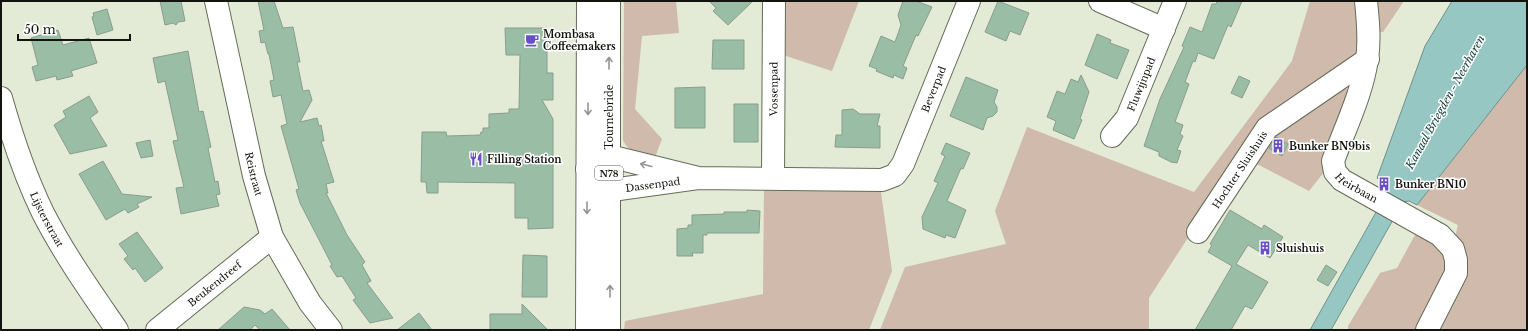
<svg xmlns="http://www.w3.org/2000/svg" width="1528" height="331" viewBox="0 0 1528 331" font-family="'Libre Baskerville',serif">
<rect width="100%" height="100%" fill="#e3ead5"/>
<path fill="#cfbaac" d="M624 1H676L679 33 642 36 635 109 662 139 655 157C642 154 629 154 623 140Z
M784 1H859L832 71 783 55Z
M1310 1H1358L1361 52 1255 134 1149 298V330H880L905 267 1006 244 995 211 1027 127 1194 192 1292 61Z
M1373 1H1404L1383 32H1377Z
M1527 65V330H1431L1458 225 1417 205Z
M1341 87 1350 90 1325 171 1309 191 1253 162 1274 127Z
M764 185H880L892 271 869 330H624L625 321 763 294Z
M1416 233 1452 257 1421 330H1348V326L1380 273 1397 268Z"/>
<path fill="#97c7c2" stroke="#6f918c" d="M1452 1H1527V65L1417 205 1409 201 1403 202 1331 330H1310L1389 189 1385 187 1387 183 1377 178 1425 46Z"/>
<path fill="#9abda5" stroke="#899d90" d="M160 1H181L185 21 178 22 176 25 173 23 165 25Z
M258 1H274L283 28 293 27 300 62H297L303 91 309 90 312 100 300 122 317 118 319 126 321 125 324 141H321L334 182 326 184 328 193H326L347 235 365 262 362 265 371 281 367 283 393 318 370 323 353 300 356 298 342 276 337 277 330 266 332 265 300 203 296 190 299 189 281 126 287 124 281 95 273 97 270 81 274 80 269 54H268L265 42 261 43 259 31 264 30Z
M709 1H753L728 25 713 11 716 8Z
M903 1H916L932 7 918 36 916 35 903 66 907 68 903 79 894 75 893 78 876 71 877 69 869 66 881 36 895 42 901 25 898 15Z
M998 1 1029 13 1020 35 1010 31 1006 41 985 32Z
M1217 1H1242L1231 27 1228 25 1214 59 1198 53 1195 62 1193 61 1185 82 1189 84 1175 122 1183 125 1180 134 1183 136 1177 150 1181 151 1177 163 1171 162 1159 156V152L1144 146 1160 99 1184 47 1182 46 1190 27 1202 32 1212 4H1216Z
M107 9 113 30 97 35 92 17 94 16 93 13Z
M505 28H547V73H553V100H542L553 119V228L528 229V218H515V183L438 182V193H427L426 182H421L422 132H446L447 136 480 135 481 132H483V128H489V114L509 113V109H519L520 55H506Z
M58 30 63 45 89 38 97 63 71 71 73 76 57 80 56 76 36 81 32 67 38 65 31 38Z
M1097 34 1111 40 1110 43 1129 50 1117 79 1085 65Z
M713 40H744V69H712Z
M188 51 199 112 203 111 211 147 208 148 215 182 218 181 220 194 216 195 219 206 181 214 176 188 184 187 173 141 178 140 165 81 158 83 153 58Z
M1081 75 1089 92 1080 119 1082 120 1074 139 1053 130 1056 121 1047 117 1057 91 1065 94 1071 79 1078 82Z
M1239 76 1250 81 1242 98 1231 93Z
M966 77 998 90 994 102 997 107V112L993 116 987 118 983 130 950 116Z
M705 87V128H675V88Z
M89 96 98 112 90 118 107 146 70 154 54 125 66 117 63 111Z
M734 104H758V142H734Z
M853 109 860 114H880L877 126H880V148L835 147 836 135H842V110Z
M1276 137 1288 144 1282 156 1269 148Z
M150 140 153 156 141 158 136 143Z
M946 143 970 153 963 169 961 168 947 201 966 210 955 238 946 235 945 238 923 229 922 217 938 183 934 181 945 156 941 154Z
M103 161 122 194 152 197 137 204 139 207 128 213 125 209 106 220 79 174Z
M747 210 760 211 759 233H707V235H703V253H692L693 256H677V229L688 228V225H692V215L724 214V212H747Z
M1230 210 1262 229 1264 225 1283 237 1270 258 1248 245 1236 264 1268 282 1252 309 1245 306 1231 330H1195L1232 266 1208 252 1212 245 1210 244Z
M137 232 163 268 145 282 135 268 133 270 124 259 128 256 119 244Z
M523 255 547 256V297H522Z
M1326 265 1337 272 1328 286 1317 280Z
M522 304 548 330H490V314H522Z
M244 307 260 310 265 314 272 309 290 330H260L255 325 250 330H218Z
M419 313 432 330H397Z"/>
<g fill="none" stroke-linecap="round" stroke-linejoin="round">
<g stroke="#656c59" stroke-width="24">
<g id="minor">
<path id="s1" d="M216 1 254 176 272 237 310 303 331 330"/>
<path d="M1100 1 1164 29"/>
<path id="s2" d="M1366 1C1368 20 1370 40 1367 59 1362 94 1345 128 1333 161L1335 172 1342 180 1440 235 1453 249 1456 260V273L1427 330"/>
<path id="s3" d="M1 98C12 137 25 176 43 213 64 254 91 292 117 330"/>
<path id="s4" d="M1112 136 1127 118 1175 1"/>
<path id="s5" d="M698 178 609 156 587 169 609 187 619 189 698 178 882 180 895 175 903 164 969 1"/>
<path id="s6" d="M773 178 774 1"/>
<path id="s7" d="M1198 232 1267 128 1368 59"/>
<path id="s8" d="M157 330 272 237"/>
</g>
</g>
<g stroke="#656c59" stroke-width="24">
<path id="major" d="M609 1V330
M587 330 588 1"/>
</g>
<use href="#minor" stroke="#fff" stroke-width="22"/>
<use href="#major" stroke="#fff" stroke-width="22"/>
</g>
<defs><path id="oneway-shaft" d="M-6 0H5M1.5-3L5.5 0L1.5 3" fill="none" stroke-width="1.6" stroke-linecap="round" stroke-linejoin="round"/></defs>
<g stroke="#949592">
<use href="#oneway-shaft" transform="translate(609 63) rotate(-90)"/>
<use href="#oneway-shaft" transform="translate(588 109) rotate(90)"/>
<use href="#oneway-shaft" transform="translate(646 165) rotate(-166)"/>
<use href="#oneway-shaft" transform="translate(587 208) rotate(90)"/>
<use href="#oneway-shaft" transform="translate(610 291) rotate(-90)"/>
</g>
<defs>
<g id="cafe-bare" transform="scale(1.08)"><path d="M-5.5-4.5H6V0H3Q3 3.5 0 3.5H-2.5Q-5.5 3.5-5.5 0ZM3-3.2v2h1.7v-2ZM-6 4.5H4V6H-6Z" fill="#684fc8" stroke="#fff" stroke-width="2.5" paint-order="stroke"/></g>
<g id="building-bare" transform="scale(1.08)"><path d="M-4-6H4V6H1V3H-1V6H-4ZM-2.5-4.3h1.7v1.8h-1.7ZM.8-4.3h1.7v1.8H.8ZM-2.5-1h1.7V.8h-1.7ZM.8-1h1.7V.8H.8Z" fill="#684fc8" stroke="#fff" stroke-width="2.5" paint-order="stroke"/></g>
<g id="restaurant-bare" transform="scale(1.08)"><path d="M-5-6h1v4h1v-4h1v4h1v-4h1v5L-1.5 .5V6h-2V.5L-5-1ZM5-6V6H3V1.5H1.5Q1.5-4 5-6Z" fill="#684fc8" stroke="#fff" stroke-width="2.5" paint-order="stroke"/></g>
</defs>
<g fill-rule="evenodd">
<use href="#cafe-bare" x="532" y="40"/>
<use href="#building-bare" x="1278" y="146"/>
<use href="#restaurant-bare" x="476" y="159"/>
<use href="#building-bare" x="1384" y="184"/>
<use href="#building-bare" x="1265" y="248"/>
</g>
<g text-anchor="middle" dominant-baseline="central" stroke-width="3" stroke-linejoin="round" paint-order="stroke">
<rect fill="#fff" stroke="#595a56" stroke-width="1" x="595" y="166" width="28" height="14" rx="3"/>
<g font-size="9" font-weight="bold" fill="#12140d">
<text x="609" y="173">N78</text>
</g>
<g font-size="10" font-weight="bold" fill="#12140d" stroke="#fff" text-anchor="start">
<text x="543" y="34">Mombasa<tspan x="543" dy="12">Coffeemakers</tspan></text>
<text x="1289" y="146">Bunker BN9bis</text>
<text x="487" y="159">Filling Station</text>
<text x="1395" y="184">Bunker BN10</text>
<text x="1276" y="248">Sluishuis</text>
</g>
<g font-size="10" fill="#12140d" stroke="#fff">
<text stroke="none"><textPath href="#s4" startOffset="60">Fluwijnpad</textPath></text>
<text stroke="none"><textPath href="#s6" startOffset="89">Vossenpad</textPath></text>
<text stroke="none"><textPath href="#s5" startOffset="528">Beverpad</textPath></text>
<text transform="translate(609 117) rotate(-90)">Tournebride</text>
<text stroke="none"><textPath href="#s7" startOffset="75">Hochter Sluishuis</textPath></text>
<text stroke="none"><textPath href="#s1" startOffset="177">Reistraat</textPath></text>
<text stroke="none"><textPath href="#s5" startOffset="190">Dassenpad</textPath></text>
<text stroke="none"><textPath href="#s2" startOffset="204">Heirbaan</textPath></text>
<text stroke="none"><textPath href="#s3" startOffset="130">Lijsterstraat</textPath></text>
<text stroke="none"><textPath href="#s8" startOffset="74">Beukendreef</textPath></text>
</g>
<g font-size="11" font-style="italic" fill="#15413e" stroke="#fff">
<text transform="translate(1445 102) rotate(-61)">Kanaal Briegden - Neerharen</text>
</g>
</g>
<rect width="1528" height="331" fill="none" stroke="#12140d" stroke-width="4"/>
<path d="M18 34v6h112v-6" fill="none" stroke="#12140d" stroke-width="2"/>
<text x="24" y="34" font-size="12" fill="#12140d" stroke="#ffffff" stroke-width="3" paint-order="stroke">50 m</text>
</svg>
